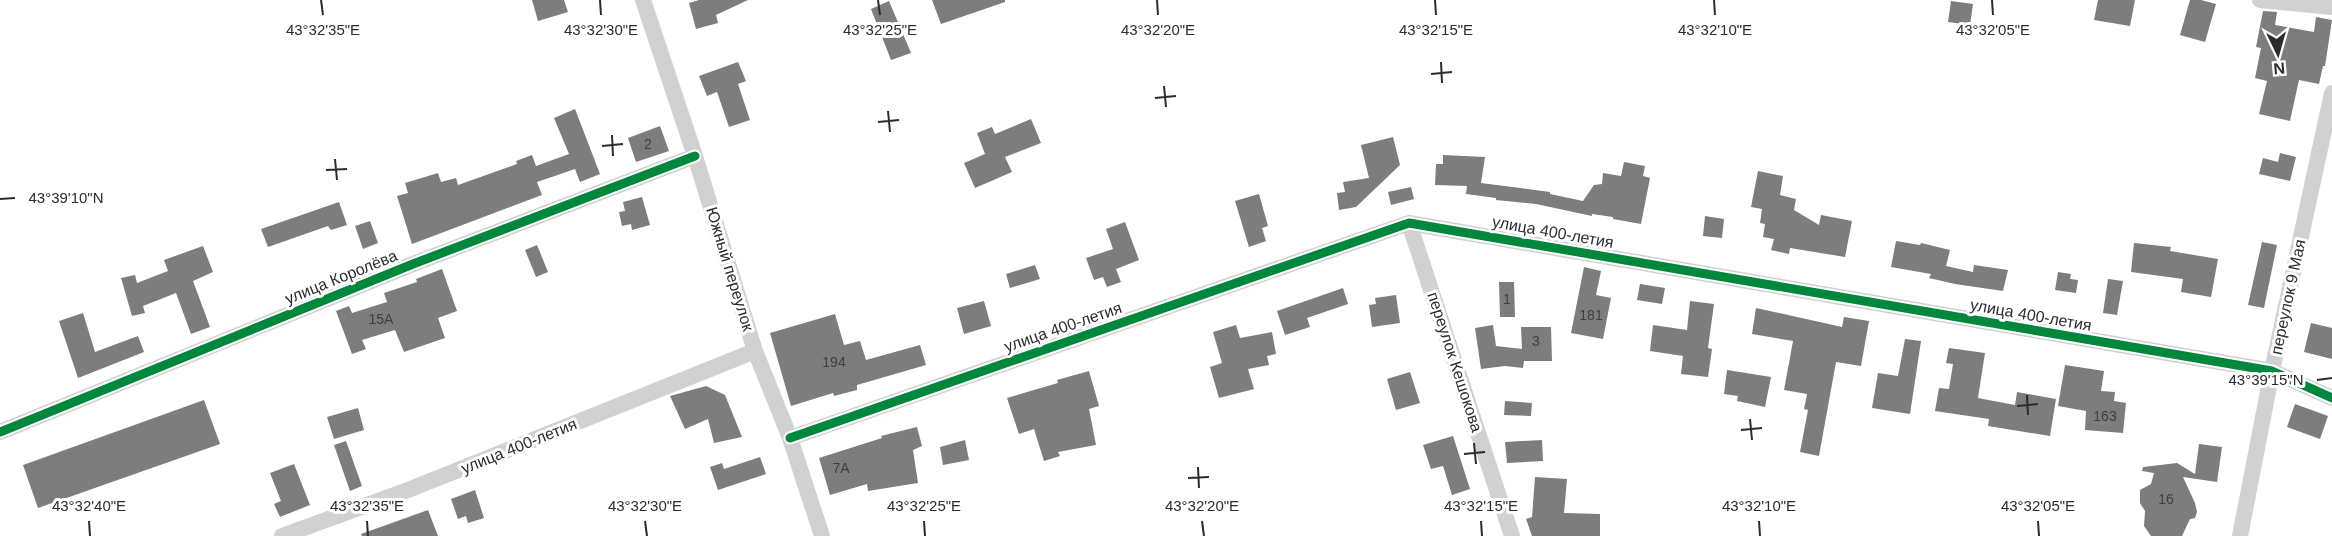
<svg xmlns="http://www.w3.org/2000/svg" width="2332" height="536" viewBox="0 0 2332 536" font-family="Arial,sans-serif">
<rect width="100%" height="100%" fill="#fff"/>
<path fill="#7d7d7d" d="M532 0H564L568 12 538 21Z
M699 0H748L716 15 718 23 696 29 689 3Z
M932 0H1005V2L941 24Z
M2098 0H2135L2130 26 2094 20Z
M2190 0H2201L2216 4 2205 42 2180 35Z
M889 1 911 53 891 60 871 9Z
M1951 1 1973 4 1970 25 1948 22Z
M2263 11 2277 12 2275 25 2314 32 2316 17 2332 20 2325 66H2323L2319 84 2299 80 2290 121 2259 114 2267 81 2255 78 2261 48 2256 47Z
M738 62 746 81 738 84 750 120 729 127 717 92 707 96 699 76Z
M575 109 600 174 580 182 575 169 537 182 542 195 412 244 397 196 408 193 405 183 438 173 441 182 456 178 458 185 517 164 516 161 532 155 536 166 569 154 554 118Z
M1031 119 1041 143 1005 157 1012 172 975 188 964 163 985 154 977 133 992 127 995 134Z
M660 126 669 151 636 162 628 138Z
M1393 137 1400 165 1356 207 1339 210 1337 193 1345 192 1343 182 1369 178 1361 145Z
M2280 153 2296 157 2290 181 2259 174 2263 158 2278 162Z
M1443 155 1485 157 1481 183 1550 192V194L1583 201 1594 185 1602 184 1603 173 1621 176 1624 162 1645 166 1643 176 1650 178 1641 224 1613 219V217L1592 214V216L1536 204 1496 200V198L1466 194 1467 186 1435 185 1436 164H1443Z
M1758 171 1783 176 1780 195 1796 199 1794 210 1819 225 1821 215 1852 221 1845 257 1790 248 1789 254 1771 250 1774 239 1763 237 1765 224 1760 223 1762 209 1751 207Z
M1411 187 1414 199 1391 205 1388 192Z
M1259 194 1268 226 1262 228 1266 241 1249 247 1235 201Z
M642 197 650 225 632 230 631 224 622 226 619 212 625 211 623 202Z
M339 202 347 225 331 230 328 226 268 247 261 229Z
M1705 216 1724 219 1722 238 1703 236Z
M370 221 378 243 363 249 355 226Z
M1125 222 1139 260 1116 269 1121 282 1107 287 1103 277 1094 280 1086 258 1113 249 1106 229Z
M1896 241 1920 245 1921 243 1950 250 1946 266 1973 272 1974 265 2008 270 2003 291 1955 284 1929 278 1931 274 1891 267Z
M2262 242 2277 245 2264 308 2248 305Z
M2134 243 2171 247 2170 251 2218 259 2211 297 2181 292 2183 279 2131 272Z
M537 245 548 272 536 277 525 250Z
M203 246 213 272 193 281 210 327 191 334 176 293 143 306 145 313 132 316 121 278 135 275 137 283 168 271 164 260Z
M1035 265 1040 279 1010 288 1006 274Z
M1584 267 1601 271 1596 295 1611 298 1603 339 1571 333Z
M442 269 457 311 438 318 445 338 404 352 395 330 362 340 366 349 352 354 336 311 349 306 352 313 387 302 384 293 417 282 416 279Z
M2058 272 2071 274 2070 279 2078 280 2076 293 2055 290Z
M2108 279 2123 281 2117 315 2103 313Z
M1499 282H1514L1515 317H1500Z
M1640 284 1665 288 1662 304 1637 300Z
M1343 288 1348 304 1307 318 1310 327 1285 335 1277 311Z
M1396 295 1400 323 1372 327 1369 305 1376 304 1375 298Z
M984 301 991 326 964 334 957 308Z
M1690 301 1714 304 1708 348 1712 349 1708 377 1681 374 1683 356 1650 351 1653 325 1687 330Z
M1756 308 1842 327 1844 317 1869 321 1861 366 1836 362 1819 456 1800 452 1808 410 1804 409 1807 394 1784 390 1793 341 1752 334Z
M83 313 95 352 138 336 144 352 78 378 59 321Z
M835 314 844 345 860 341 866 360 920 345 926 365 857 385V390L834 396 833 393 791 406 770 333Z
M2311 323 2332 328V359L2304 352Z
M1236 325 1240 338 1272 332 1276 354 1267 356 1269 365 1248 369 1254 389 1219 398 1210 367 1222 363 1213 332Z
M1493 325 1496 346 1522 349 1521 327H1551L1552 361H1524L1523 368 1505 366 1481 369 1475 328Z
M1905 339 1921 341 1910 414 1872 408 1878 373 1898 376Z
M1949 348 1985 353 1978 398 2015 405 2017 392 2056 399 2050 436 1988 426 1989 419 1935 411 1939 388 1949 389 1953 364 1946 363Z
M2065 365 2104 371 2101 391 2115 392 2114 401 2126 403 2123 433 2085 430 2086 411 2058 406Z
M1727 370 1771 377 1765 407 1737 401 1738 396 1724 394Z
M1089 371 1099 406 1089 409 1096 445 1058 452 1060 456 1044 461 1034 429 1019 434 1007 398 1058 383 1057 380Z
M1410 372 1420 403 1396 410 1387 379Z
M706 386 725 395 742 437 714 443 708 419 685 429 670 396Z
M204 400 220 444 38 508 23 465Z
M1505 401 1532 403 1531 416 1504 415Z
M2295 404 2328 416 2320 439 2287 427Z
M358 408 364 430 334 439 327 417Z
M917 427 922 446 913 450 918 483 868 491 867 484 830 495 819 458 882 438 881 436Z
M1453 436 1470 489 1452 495 1443 466 1431 469 1423 445Z
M965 440 969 460 943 465 940 447Z
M1542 440 1543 461 1507 463 1505 442Z
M346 441 362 486 350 491 334 445Z
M2199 444 2222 447 2217 482 2183 477 2195 503 2197 512 2195 518 2190 519 2182 536H2151L2144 526 2145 511 2140 503V490L2151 484 2154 473 2142 471 2143 467 2177 463 2195 474Z
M760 457 766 474 718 490 710 467 722 463 724 469Z
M294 464 310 505 280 517 274 504 281 501 270 473Z
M1535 477 1567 479 1564 513 1600 514V536H1532L1526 519 1532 517Z
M475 490 484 518 468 523 466 516 458 519 451 499Z
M428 510 438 536H362L361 534Z"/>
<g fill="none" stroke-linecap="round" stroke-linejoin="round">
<path stroke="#d1d1d1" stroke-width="16" d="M643 0 695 156 755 351 790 438 822 536
M2260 0 2332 7
M1409 223 1512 536
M0 432 413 264 695 156
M790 438 1409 223 2272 371 2332 398
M282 536 408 490 755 351
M2240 536 2272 371 2332 93"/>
<g stroke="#fff" stroke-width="13">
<path id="cycleway" d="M0 432 413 264 695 156
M790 438 1409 223 2272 371 2332 398"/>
</g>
<use href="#cycleway" stroke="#00873e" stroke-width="9"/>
</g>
<path fill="none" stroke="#2c2c2c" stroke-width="2" d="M321 0 323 15M600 0 601 15M878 0 880 15M1157 0 1158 15M1435 0 1436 15M1714 0 1715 15M1992 0 1993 15M1441 62 1442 83M1431 74 1452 72M1164 86 1166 107M1155 98 1176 96M888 111 890 132M878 122 899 120M612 135 613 156M602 146 623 144M335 159 337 180M326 170 347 169M0 199 15 198M2317 380 2332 378M2027 395 2028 415M2017 406 2038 404M1750 419 1752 440M1741 430 1762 428M1474 443 1476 464M1464 454 1485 452M1198 467 1199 488M1188 478 1209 477M89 521 90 536M367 521 368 536M645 521 647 536M924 521 925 536M1202 521 1204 536M1481 521 1482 536M1759 521 1760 536M2038 521 2039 536"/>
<g text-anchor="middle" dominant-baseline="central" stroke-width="6" stroke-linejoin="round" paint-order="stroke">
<g font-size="14" fill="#404040">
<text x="648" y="144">2</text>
<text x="1507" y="299">1</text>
<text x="1591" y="315">181</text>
<text x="381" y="319">15А</text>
<text x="1536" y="341">3</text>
<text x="834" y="362">194</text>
<text x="2105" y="416">163</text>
<text x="841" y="468">7А</text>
<text x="2166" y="499">16</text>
</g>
<g font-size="16" fill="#2c2c2c" stroke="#fff">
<text transform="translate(1553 232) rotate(10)">улица 400-летия</text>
<text transform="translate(730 269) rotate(73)">Южный переулок</text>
<text transform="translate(341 277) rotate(-22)">улица Королёва</text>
<text transform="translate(2288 297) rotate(-78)">переулок 9 Мая</text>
<text transform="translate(2031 315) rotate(10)">улица 400-летия</text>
<text transform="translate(1063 327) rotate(-19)">улица 400-летия</text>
<text transform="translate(1455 362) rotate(72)">переулок Кешокова</text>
<text transform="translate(519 446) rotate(-22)">улица 400-летия</text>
</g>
</g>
<g font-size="15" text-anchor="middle" fill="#2c2c2c" stroke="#fff" stroke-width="6" stroke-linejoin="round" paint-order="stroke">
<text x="323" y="35">43°32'35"E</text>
<text x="601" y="35">43°32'30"E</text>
<text x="880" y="35">43°32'25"E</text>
<text x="1158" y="35">43°32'20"E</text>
<text x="1436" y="35">43°32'15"E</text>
<text x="1715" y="35">43°32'10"E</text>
<text x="1993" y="35">43°32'05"E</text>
<text x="66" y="203">43°39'10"N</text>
<text x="2266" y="385">43°39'15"N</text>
<text x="89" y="511">43°32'40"E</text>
<text x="367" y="511">43°32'35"E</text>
<text x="645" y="511">43°32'30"E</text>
<text x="924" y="511">43°32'25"E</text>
<text x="1202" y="511">43°32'20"E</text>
<text x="1481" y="511">43°32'15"E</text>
<text x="1759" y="511">43°32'10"E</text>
<text x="2038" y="511">43°32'05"E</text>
</g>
<g transform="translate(2278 54) rotate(175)" stroke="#ffffff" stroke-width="4.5" paint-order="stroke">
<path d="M0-4.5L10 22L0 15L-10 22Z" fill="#2c2c2c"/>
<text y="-9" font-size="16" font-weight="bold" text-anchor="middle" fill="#2c2c2c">N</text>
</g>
</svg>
